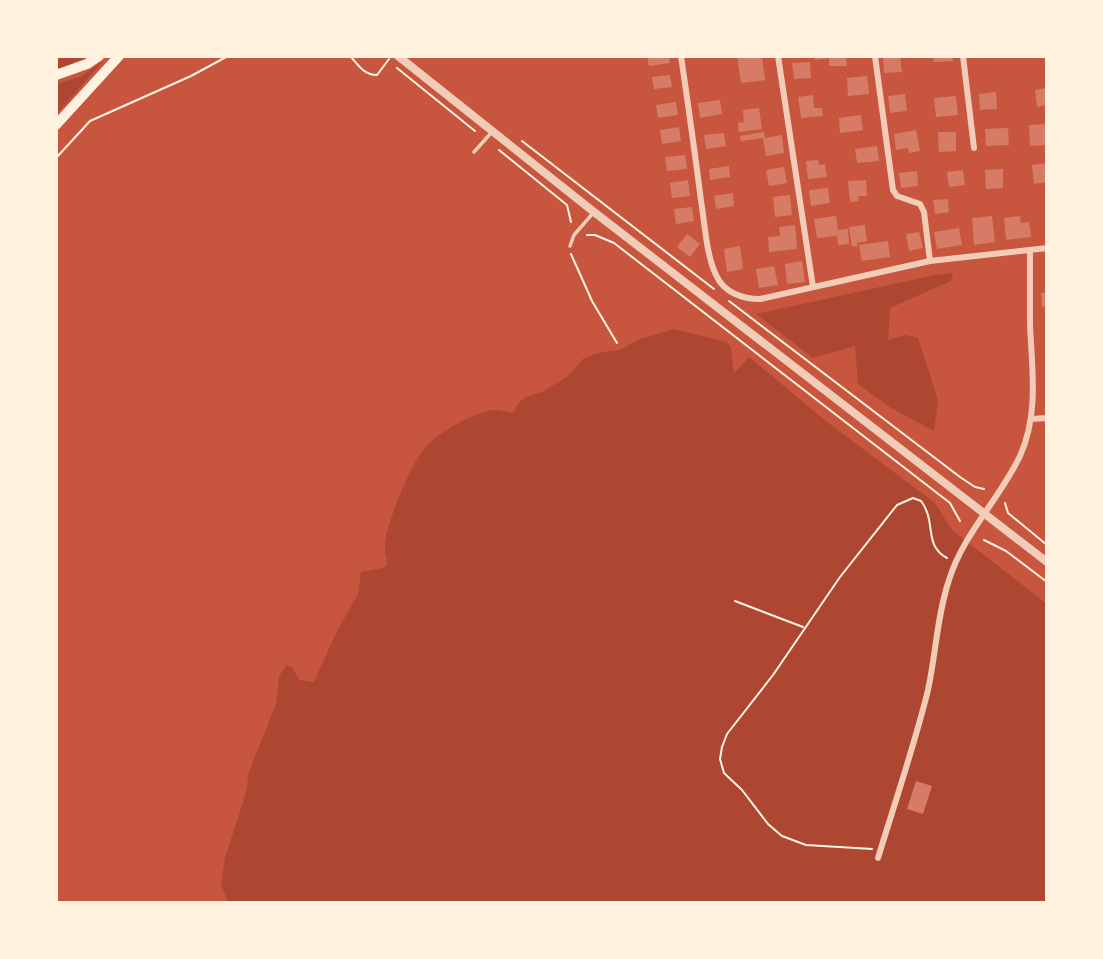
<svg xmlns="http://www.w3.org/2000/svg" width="1103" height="959" viewBox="0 0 1103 959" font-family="Signika,sans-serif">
<rect width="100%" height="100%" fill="#c8553d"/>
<path fill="#ae4732" d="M56 56H89L56 71Z
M103 61 56 115V84L80 77Z
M953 273 951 281 890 308 888 340 906 335 918 338 938 400 934 431 891 408 858 384 855 346 813 358 756 314 935 275Z
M674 329 726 342 731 348 734 374 749 357 827 422 935 503 952 530 1047 604V903H229L221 886 225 858 247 789 248 774 276 704 279 676 287 665 293 668 299 680 314 682 335 635 358 594 361 572 383 568 387 564C387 557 384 551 385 543 387 522 410 466 424 449 438 432 467 417 488 411 497 408 505 413 514 412L519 402 526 397 544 391 568 376 583 359 597 353 620 350 640 339Z"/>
<path fill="#d67c66" d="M647 56H669L670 63 649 66Z
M737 56H762L765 80 741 83Z
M814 56H846L847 66H829V58L815 60Z
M883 56H900L902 72 884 73Z
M933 56H952L953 61 934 62Z
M810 62 811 78 794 79 792 63Z
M670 75 672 87 654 89 652 77Z
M867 76 869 94 848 96 847 78Z
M1047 88V105L1037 107 1035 90Z
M996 92 997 109 980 110 979 94Z
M905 94 907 111 890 113 888 96Z
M813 95 814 108H822L823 116 801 118 798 97Z
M956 96 958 115 936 117 934 98Z
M720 100 722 114 700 118 698 103Z
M676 102 678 115 658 118 656 105Z
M759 108 762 129 739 132 738 123 744 122 743 110Z
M861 115 863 130 840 133 839 118Z
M1047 124V145L1030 146 1029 125Z
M679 127 681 141 662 144 660 130Z
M1008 128 1009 145 986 146 985 129Z
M916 130 920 151 909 153 908 148 896 150 894 134Z
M764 132 765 138 782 135 784 153 766 156 763 138 741 141 740 136Z
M938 132H956V151L939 152Z
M724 133 726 146 706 149 704 135Z
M877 146 879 161 857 163 855 149Z
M685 155 687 169 667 171 665 157Z
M818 160 819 165 825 164 827 177 808 179 806 161Z
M1047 163V182L1034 184 1032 165Z
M729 166 730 177 710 180 709 169Z
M784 167 787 183 769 186 766 170Z
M1003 169V188L986 189 985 170Z
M963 170 965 185 949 187 947 172Z
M917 171 918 186 901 188 899 173Z
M688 180 690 196 672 198 670 183Z
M866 180 867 196H858L859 201 850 202 848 181Z
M828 188 830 203 811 206 809 190Z
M733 193 734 206 716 209 714 196Z
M790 195 792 215 775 217 773 197Z
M948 199 949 212 935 214 933 200Z
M692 207 694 221 676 224 674 209Z
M836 216 838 230 848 229 849 244 838 245 837 236 817 238 814 219Z
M992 216 995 242 974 245 972 218Z
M1020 216 1021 223 1029 222 1031 237 1006 240 1004 218Z
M795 225 797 249 769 252 768 237 780 236 779 227Z
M865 225 867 241 857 243 858 246 852 247 849 227Z
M959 228 962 245 937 249 934 232Z
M919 232 923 248 909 251 906 234Z
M687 234 700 244 690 257 677 247Z
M888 241 890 257 862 261 859 245Z
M740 246 743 269 727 272 724 249Z
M802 261 805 282 787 284 785 264Z
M774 266 778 285 759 288 756 269Z
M1041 293H1047V306L1042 307Z
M916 781 932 786 923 814 907 809Z"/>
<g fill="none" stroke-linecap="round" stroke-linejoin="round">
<path stroke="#fff3e0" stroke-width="2" d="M350 56C358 64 363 75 377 75L389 59
M397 68 475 131
M522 141 714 289
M499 150 567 205 571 222
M56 158 90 121 191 76 228 56
M587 235H595L614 243 950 503 960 521
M571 254 592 301 617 343
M729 301 960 477 975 487 984 489
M1005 503 1008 513 1047 545
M984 540 1006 551 1047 582
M735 601 803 627
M872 849 806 845 782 836 768 824 742 790 724 773 720 759 722 747 727 734 773 675 840 577 897 505 913 498 921 501C937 522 923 545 947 558"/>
<path stroke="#f1ccb7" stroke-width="3.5" d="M474 152 491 133
M570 246 574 235 594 212"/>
<path stroke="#f1ccb7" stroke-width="6" d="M681 56C688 104 695 153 701 201 705 224 706 254 716 275 724 293 743 299 760 299L930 261 1047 248
M778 56 813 287
M875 56 893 190 897 196 920 204 924 212 930 261
M963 56 974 148
M1031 419 1047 418
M878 858C895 802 914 747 928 690 936 653 937 616 949 580 963 534 999 500 1020 456 1039 414 1032 369 1030 325 1030 300 1030 275 1030 251"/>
<path stroke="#f1ccb7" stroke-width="8" d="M398 56 594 212 1047 562"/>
<path stroke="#fff3e0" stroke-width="10" d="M56 75 87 64 99 56
M56 125 119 56"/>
</g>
<rect width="1103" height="959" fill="none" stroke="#fff3e0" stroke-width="116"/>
</svg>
